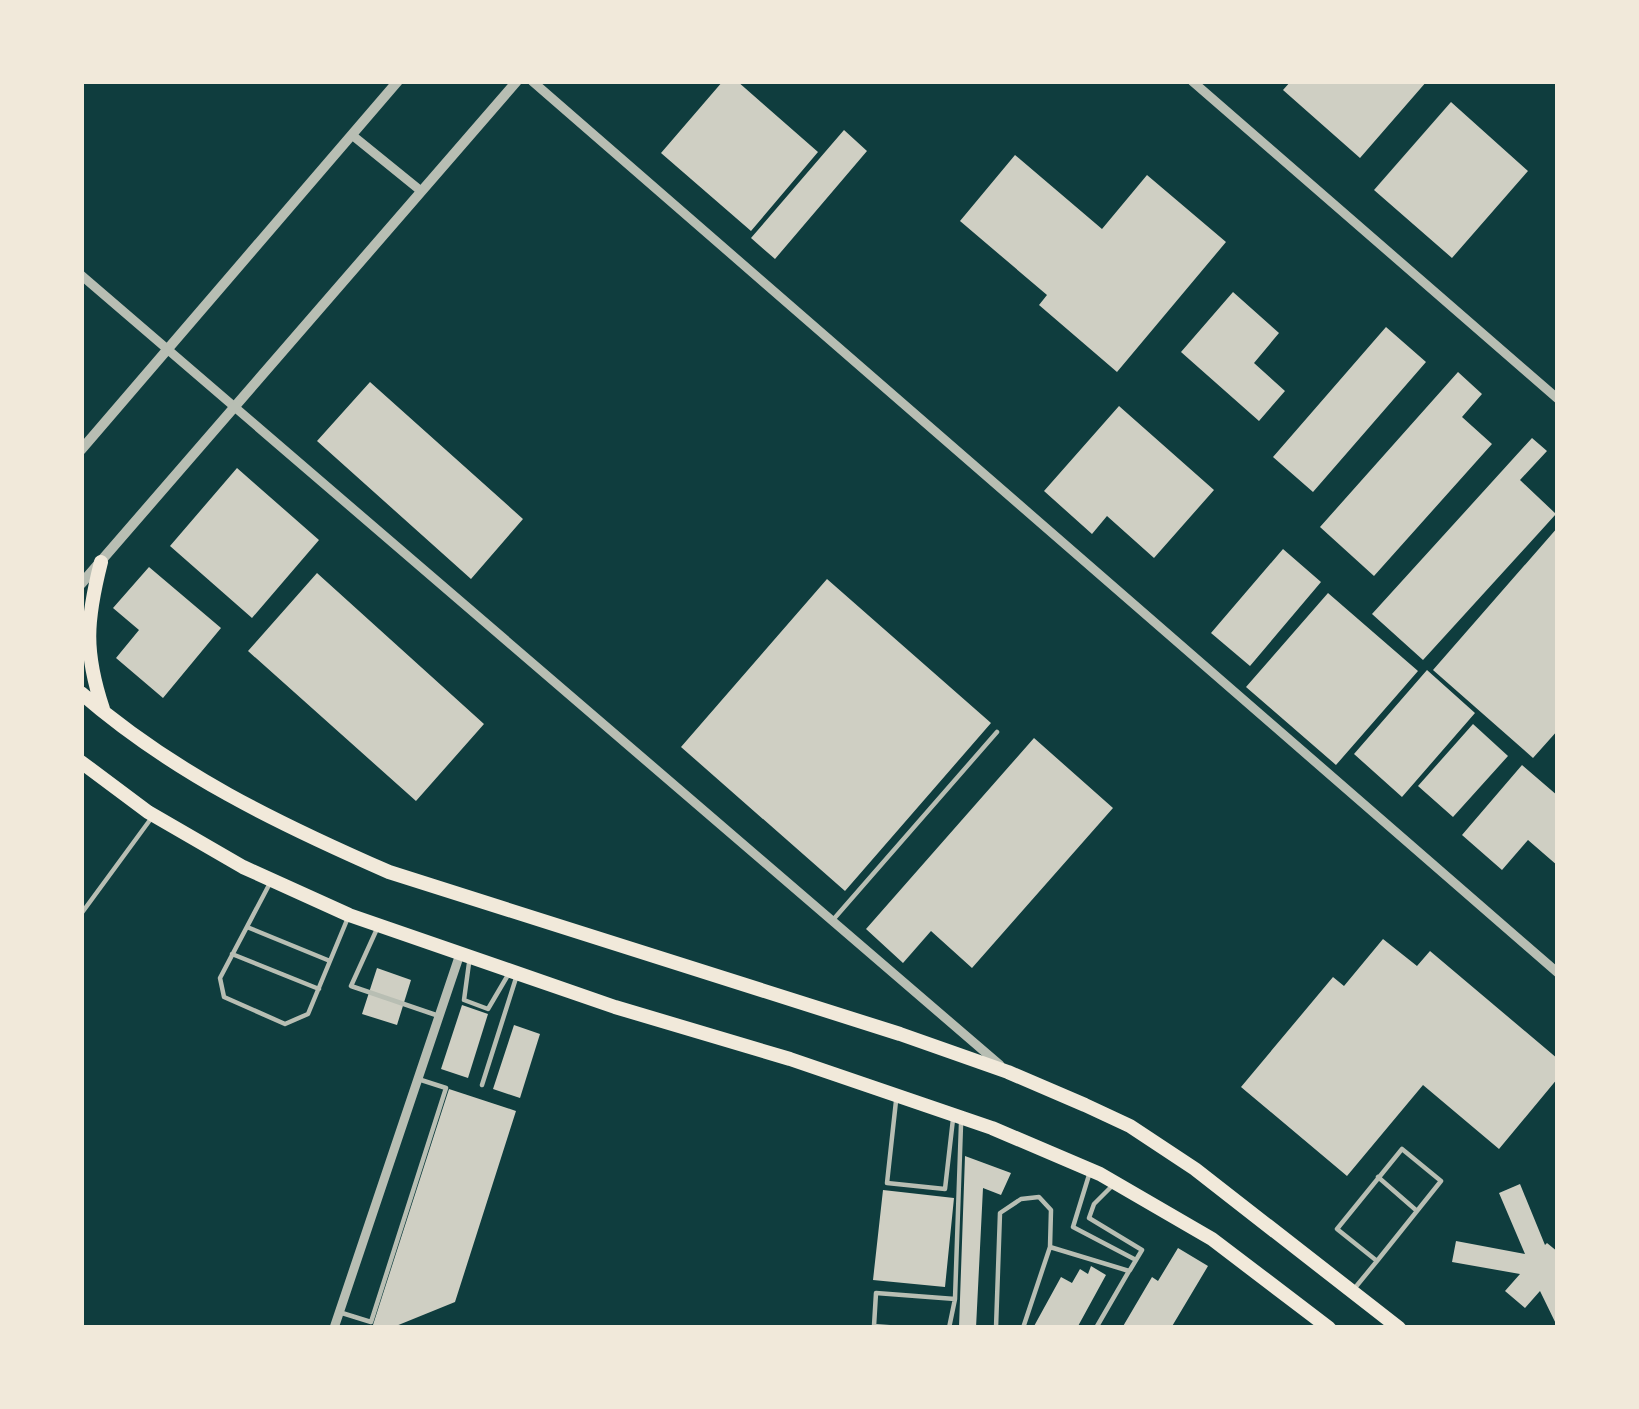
<svg xmlns="http://www.w3.org/2000/svg" width="1639" height="1409" viewBox="0 0 1639 1409" font-family="Montserrat,sans-serif">
<rect width="100%" height="100%" fill="#0f3d3e"/>
<path fill="#cfcfc3" d="M723 81H737L818 152 751 231 661 153Z
M1291 81H1427L1360 158 1283 90Z
M1451 102 1528 171 1452 258 1374 190Z
M844 130 867 151 775 259 751 238Z
M1015 155 1102 229 1147 175 1226 242 1117 372 1039 305 1047 295 960 221Z
M1233 292 1279 333 1254 363 1285 391 1259 421 1181 352Z
M1386 327 1426 362 1313 492 1273 457Z
M1458 372 1482 394 1462 417 1492 444 1374 576 1320 527Z
M370 382 523 519 471 579 317 441Z
M1119 406 1214 490 1154 558 1107 516 1092 534 1044 491Z
M1532 438 1547 451 1520 480 1556 514 1423 660 1372 614Z
M237 468 319 540 252 618 170 546Z
M1558 527V730L1533 758 1433 670Z
M1283 549 1321 582 1250 666 1211 633Z
M149 567 221 628 163 698 116 658 139 630 113 608Z
M317 573 484 724 416 801 248 651Z
M827 579 991 723 845 891 681 747Z
M1328 593 1418 671 1336 765 1246 687Z
M1427 670 1475 713 1402 797 1354 754Z
M1473 724 1508 756 1453 817 1418 786Z
M1034 738 1113 808 972 968 931 931 903 963 866 929Z
M1522 765 1558 796V866L1528 840 1502 870 1462 835Z
M1383 939 1417 966 1430 951 1558 1059V1078L1499 1149 1423 1085 1347 1176 1241 1087 1333 977 1344 986Z
M377 968 411 980 397 1025 362 1014Z
M462 1005 488 1014 468 1078 441 1069Z
M514 1025 540 1034 520 1098 493 1089Z
M449 1089 516 1111 455 1302 391 1328H372Z
M965 1156 1011 1173 1001 1195 983 1188 976 1328H959Z
M1520 1184 1545 1245 1547 1243 1558 1252V1328L1540 1291 1525 1308 1505 1291 1520 1274 1452 1262 1456 1241 1525 1254 1499 1193Z
M883 1190 954 1198 945 1287 873 1280Z
M1178 1248 1208 1266 1171 1328H1122L1152 1277 1158 1281Z
M1091 1266 1106 1275 1077 1328H1033L1061 1277 1072 1283 1080 1269 1088 1274Z"/>
<g fill="none" stroke-linecap="round" stroke-linejoin="round">
<path stroke="#b8beb3" stroke-width="4.5" d="M269 885 220 978 224 997 285 1024 308 1014 347 920
M81 914 150 820
M832 921 997 732
M247 927 330 961
M376 931 351 986 436 1015
M232 954 319 989
M469 963 464 1000 488 1009 508 975
M482 1085 516 978
M896 1101 887 1183 945 1189 953 1119
M1402 1149 1441 1181 1377 1261 1337 1229Z
M1089 1175 1073 1227 1136 1260
M1378 1177 1417 1211
M1112 1186 1094 1204 1089 1218 1142 1250 1130 1270
M1050 1247 1129 1271 1096 1328
M1354 1289 1377 1261
M342 1313 371 1322 446 1088 418 1079
M900 1328 874 1326 876 1293 955 1299
M949 1328 955 1299 961 1124
M996 1328 1000 1213 1021 1199 1039 1197 1051 1210 1050 1247 1023 1328"/>
<path stroke="#b8beb3" stroke-width="9" d="M532 81 1558 973
M1192 81 1558 399
M352 135 421 191
M81 275 1000 1065
M334 1328 460 954"/>
<path stroke="#b8beb3" stroke-width="10" d="M81 450 398 81
M81 584 517 81"/>
<path stroke="#f1e9da" stroke-width="14" d="M101 562C86 621 84 652 103 709
M81 693C173 773 279 824 389 872L900 1034 1008 1072 1085 1105 1130 1126 1195 1169 1399 1328
M81 762 148 812 243 867 349 915 615 1007 790 1059 992 1128 1100 1174 1212 1239 1329 1328"/>
</g>
<rect width="1639" height="1409" fill="none" stroke="#f1e9da" stroke-width="168"/>
</svg>
